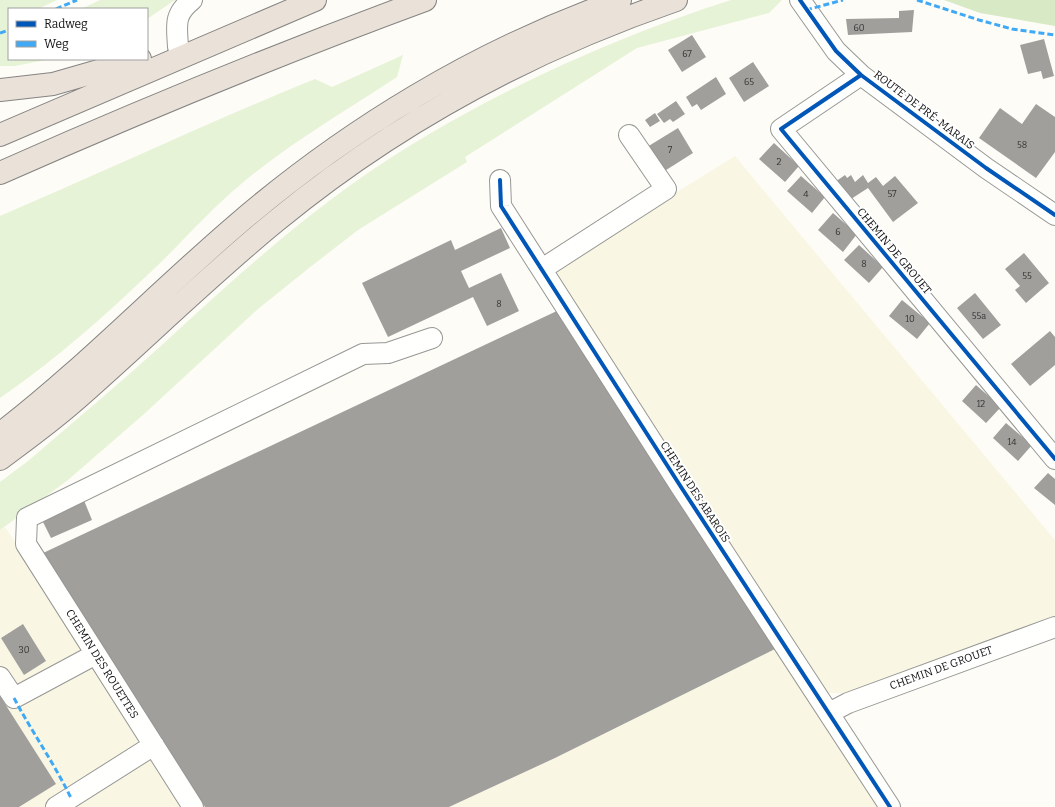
<svg xmlns="http://www.w3.org/2000/svg" width="1055" height="807" viewBox="0 0 1055 807" font-family="Bitter,serif">
<rect width="100%" height="100%" fill="#fdfcf7"/>
<path fill="#f9f7e4" d="M735 156 1055 540V618L845 693H828L821 686 551 270Z
M5 527 38 576 184 807H0V530Z
M779 647 883 807H449L555 758Z"/>
<path fill="#e7f3d7" d="M0 0H57L38 9H43H9V59H51L15 66H0Z
M100 0H175L147 19V9H81Z
M731 0H782L769 13 637 48 465 157 467 162 358 230 309 268 258 309 144 414 68 480 0 530V482L28 461C73 422 119 384 163 344 224 288 285 232 352 184 463 105 602 41 731 0Z
M403 55 397 77C344 112 288 144 240 185 210 210 185 239 157 266 108 313 57 359 0 398V216C106 171 209 122 315 79L332 87Z"/>
<path fill="#d8eac5" d="M944 0H1055V26L980 13Z"/>
<path fill="#a19f9c" d="M914 10 912 32 848 35 846 19 899 18V11Z
M692 35 706 57 682 72 668 50Z
M1044 39 1054 76 1043 79 1041 71 1028 74 1020 45Z
M753 62 769 86 744 102 729 78Z
M716 77 726 94 701 110 697 104 692 107 686 97Z
M676 101 685 114 673 122 670 119 664 123 657 114Z
M1036 104 1055 117V152L1036 178 979 138 1000 108 1022 124Z
M655 113 660 121 650 127 645 120Z
M678 128 693 153 663 172 647 147Z
M774 143 799 166 785 182 759 159Z
M845 175 847 178 851 175 855 182 863 175 868 183 876 177 883 186 895 176 918 203 893 222 868 188 848 201 835 182Z
M801 176 825 197 812 213 787 191Z
M833 213 857 234 843 252 818 230Z
M501 228 510 248 461 271 469 288 501 273 519 311 487 326 473 297 388 337 362 283 451 240 455 250Z
M859 245 883 267 869 283 844 260Z
M1024 253 1049 283 1026 303 1015 290 1020 286 1005 269Z
M975 293 1001 325 983 339 957 308Z
M902 300 930 323 917 339 889 316Z
M559 310 779 647 555 758 449 807H205L41 554Z
M1050 331 1055 337V365L1030 386 1011 364Z
M976 385 1001 407 986 423 962 401Z
M1006 423 1032 445 1018 461 993 438Z
M1048 473 1055 479V505L1034 488Z
M83 498 92 520 51 538 41 518Z
M23 624 46 661 24 675 1 638Z
M0 696 56 784 19 807H0Z"/>
<g fill="none" stroke-linecap="round" stroke-linejoin="round">
<g stroke="#979795" stroke-width="22">
<path id="minor" d="M800 0 836 51 861 75 986 168 1055 215
M178 47C177 26 173 15 192 0
M861 75 781 129 1055 459
M500 180 501 206 681 487 890 807
M542 269 666 189 629 135
M0 677 14 698 96 654
M829 713 848 703 1055 627
M56 807 154 745
M193 807 26 544 27 518 363 354 388 353 432 338"/>
</g>
<g stroke="#858482" stroke-width="24">
<path id="highway" d="M0 90 53 84 140 59
M0 135 315 0
M0 173C140 111 281 53 425 0
M0 434C82 371 154 296 233 228 346 130 478 50 620 0
M0 459C24 441 49 423 72 403 141 343 205 279 276 221 395 123 531 50 676 0"/>
</g>
<use href="#minor" stroke="#fffffe" stroke-width="20"/>
<use href="#highway" stroke="#eae1d8" stroke-width="22"/>
<path stroke="#3fa9f5" stroke-width="3" stroke-dasharray="6 3" stroke-linecap="butt" d="M917 0 979 20 1012 29 1055 35
M56 9 77 0
M806 10 843 0
M0 33 9 30
M14 698C32 732 54 763 71 798"/>
<g stroke="#fff" stroke-width="6">
<path id="cycleway" d="M800 0 836 51 861 75 986 168 1055 215
M861 75 781 129 1055 459
M500 180 501 206 681 487 890 807"/>
</g>
<use href="#cycleway" stroke="#0057b8" stroke-width="4"/>
</g>
<g text-anchor="middle" dominant-baseline="central" stroke-width="4" stroke-linejoin="round" paint-order="stroke">
<g font-size="9" fill="#353434">
<text x="859" y="28">60</text>
<text x="687" y="54">67</text>
<text x="749" y="82">65</text>
<text x="1022" y="145">58</text>
<text x="670" y="150">7</text>
<text x="779" y="162">2</text>
<text x="806" y="194">4</text>
<text x="892" y="194">57</text>
<text x="838" y="232">6</text>
<text x="864" y="264">8</text>
<text x="1027" y="276">55</text>
<text x="499" y="304">8</text>
<text x="979" y="316">55a</text>
<text x="910" y="319">10</text>
<text x="981" y="404">12</text>
<text x="1012" y="442">14</text>
<text x="24" y="650">30</text>
</g>
<g font-size="11" fill="#111" stroke="#fff">
<text transform="translate(924 110) rotate(37)">ROUTE DE PRÉ-MARAIS</text>
<text transform="translate(894 251) rotate(50)">CHEMIN DE GROUET</text>
<text transform="translate(695 492) rotate(57)">CHEMIN DES ABAROIS</text>
<text transform="translate(102 664) rotate(58)">CHEMIN DES ROUETTES</text>
<text transform="translate(941 668) rotate(-20)">CHEMIN DE GROUET</text>
</g>
</g>
<rect x="8" y="8" width="140" height="52" fill="#ffffff" stroke="#a0a0a0"/>
<rect x="16" y="21" width="20" height="6" fill="#0057b8" stroke="#a0a0a0"/>
<text x="44" y="28" font-size="12" fill="#111111">Radweg</text>
<rect x="16" y="41" width="20" height="6" fill="#3fa9f5" stroke="#a0a0a0"/>
<text x="44" y="48" font-size="12" fill="#111111">Weg</text>
</svg>
